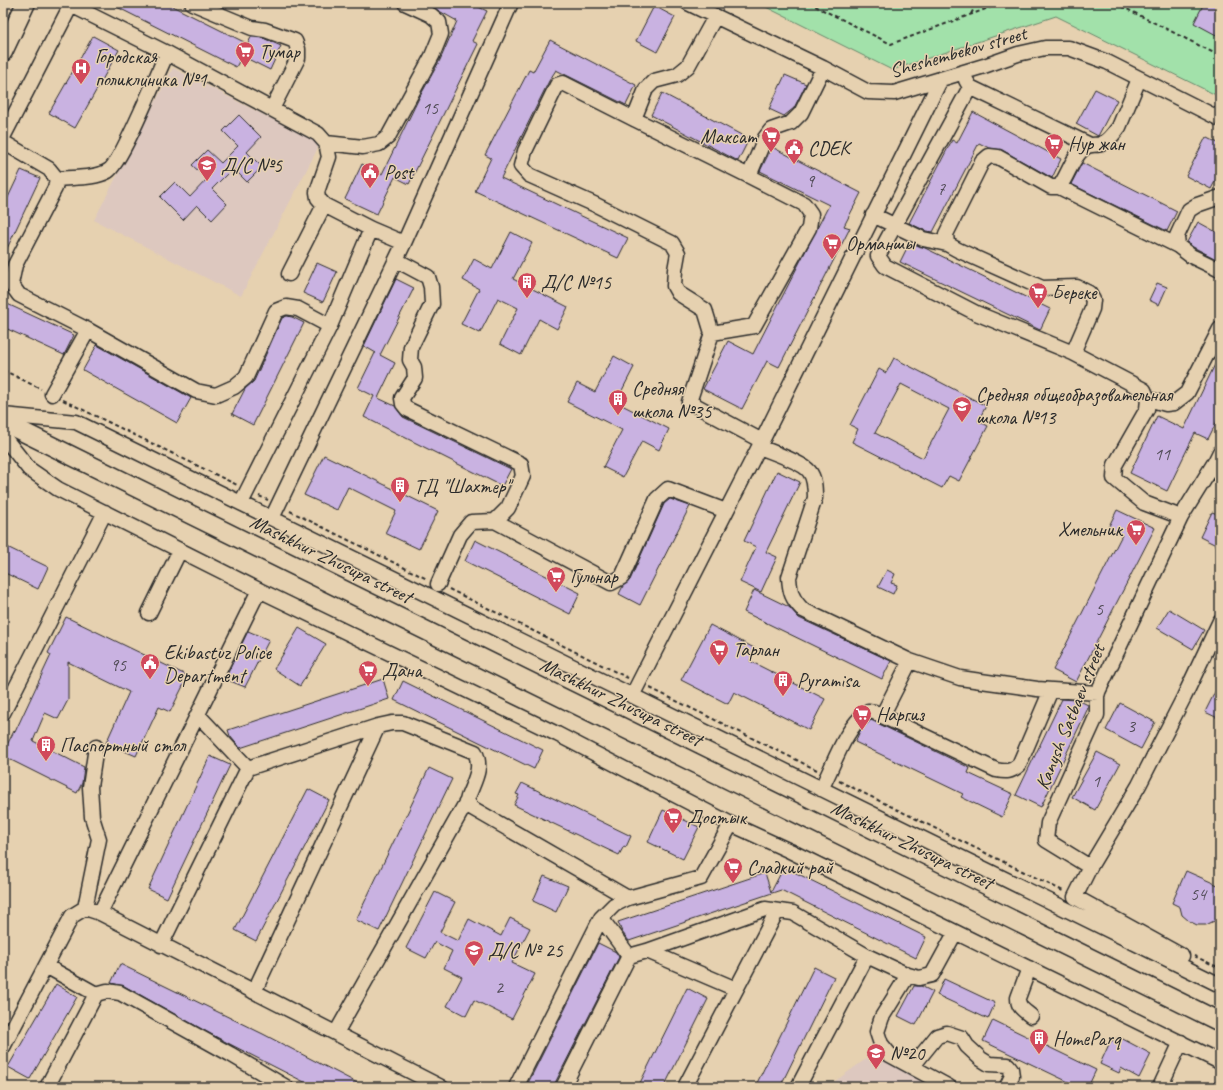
<svg xmlns="http://www.w3.org/2000/svg" width="1223" height="1090" viewBox="0 0 1223 1090" font-family="Caveat,sans-serif">
<rect width="100%" height="100%" fill="#e6d1b0"/>
<filter id="ink" filterUnits="userSpaceOnUse"><feTurbulence type="fractalNoise" baseFrequency=".025" numOctaves="2"/><feDisplacementMap in="SourceGraphic" scale="8" xChannelSelector="R" yChannelSelector="G"/><feConvolveMatrix kernelMatrix="1 2 1 2 8 2 1 2 1" color-interpolation-filters="sRGB"/></filter>
<g filter="url(#ink)">
<path fill="#ddc8bf" d="M173 68 320 144 241 296 94 220Z
M873 1054 931 1087H827Z"/>
<path fill="#a2e1aa" stroke="#66866a" d="M758 3H1220V97L1056 16 892 70Z"/>
<path fill="#c9b2e1" stroke="#2b2b2b" fill-rule="evenodd" d="M109 3H166L248 44 251 37 263 38 281 46 270 70 242 56 236 67Z
M425 3H470L487 11 472 41 478 44 409 184 395 177 377 214 345 199 362 164 382 174 419 98 440 60 457 21Z
M1204 3H1214L1220 6V37L1194 23Z
M654 6 675 17 657 52 636 41Z
M93 36 119 50 75 128 49 113Z
M550 40 636 85 626 105 556 70 549 81 501 178 628 238 618 258 475 191 491 158 485 155 529 70 533 72Z
M785 75 806 84 794 108 784 116 769 109Z
M1095 89 1117 100 1098 136 1076 124Z
M662 93 749 139 738 161 651 115Z
M973 112 1061 159 1052 178 1002 150 989 148 979 143 933 232 926 231 909 223 952 140 957 143Z
M239 115 261 137 247 152 262 167 247 182 233 168 212 189 227 204 212 220 197 205 183 220 160 197 175 182 190 197 207 179 192 165 207 150 221 163 238 146 223 131Z
M1206 137 1220 144V172L1211 189 1186 176Z
M772 147 861 193 844 226 850 228 779 367 767 361 742 409 703 389 728 341 753 354 829 205 760 171Z
M1082 163 1177 211 1167 231 1071 184Z
M21 170 40 178 3 257V208Z
M1198 222 1220 234V261L1193 247 1187 242Z
M511 232 532 243 513 279 568 307 557 329 539 319 521 355 500 344 518 308 498 298 480 333 461 324 479 289 463 280 474 259 492 269Z
M910 242 925 248 1050 309 1040 330 900 262Z
M317 263 337 272 323 302 303 293Z
M396 279 414 288 380 355 395 363 378 398 395 406 403 417 511 469 502 486 364 417 374 396 358 388 375 353H376L364 346Z
M1157 283 1167 287 1159 305 1149 300Z
M3 302 74 335 64 355 3 327Z
M287 316 292 317 304 323 253 425 232 414 245 389 254 381 282 318Z
M97 345 191 398 177 423 83 370Z
M1220 354V415L1208 439 1195 433 1167 491 1130 473 1157 416 1184 429Z
M614 356 634 367 616 402 669 429 659 450 642 441 623 477 603 467 622 430 567 402 577 383 595 392Z
M894 358 986 406 978 421 988 426 959 481 949 476 942 488 852 442 858 429 850 425 879 369 886 373ZM901 384 949 409 923 458 875 433Z
M324 455 438 511 419 549 385 533 396 511 348 487 337 510 304 495Z
M777 471 800 482 766 552 777 557 761 592 740 582 756 547 744 541Z
M670 499 690 506 640 605 619 594 623 586 630 580 664 504Z
M1117 510 1155 528 1076 682 1053 670 1122 535 1108 528Z
M1212 512 1220 515V547L1200 537Z
M475 540 580 593 570 614 465 561Z
M3 545 48 567 38 589 3 572Z
M887 570 895 574 891 583 897 585 893 594 878 587Z
M754 590 789 607 799 618 891 661 882 679 744 612Z
M1169 609 1204 630 1193 649 1157 628Z
M66 617 188 676 170 712 159 707 136 756 106 743 129 692 68 662V700L58 719 45 713 33 741 84 767 82 783 77 793 3 756V753L14 731 15 732 51 655 48 653Z
M710 625 756 649 750 661 825 699 809 730 734 692 728 704 681 680Z
M299 628 326 644 300 686 274 669Z
M248 631 269 640 245 687 225 679Z
M383 679 389 699 240 748 230 736 228 730Z
M403 681 543 750 534 769 394 700Z
M1220 682V719L1205 712Z
M1062 699 1078 700 1088 705V708L1041 807 1016 795Z
M1120 703 1155 722 1141 749 1106 730Z
M871 720 970 768 968 773 1013 794 1002 817 961 797 963 794 855 742 860 731Z
M1097 752 1120 764 1095 810 1072 797Z
M210 756 230 765 167 898 148 889Z
M429 768 452 779 379 931 356 920Z
M522 783 631 836 626 847 624 846 619 855 514 805 519 795 516 794Z
M308 789 329 800 256 941 235 930Z
M663 810 699 827 683 859 648 842Z
M784 867 926 937 916 958 781 890 629 941 622 932 618 922 765 873 771 892Z
M1186 871 1220 886V924L1214 921 1206 925H1197L1189 921 1182 915 1180 907 1172 903Z
M544 876 568 886 556 912 533 901Z
M435 892 455 902 440 932 458 941 469 919 501 936 510 918 530 928 512 963 535 974 512 1019 474 1000 466 1016 447 1006 462 977 444 968 452 951 435 942 426 958 406 948Z
M598 943 616 952 619 957 553 1087H526Z
M120 964 263 1034 365 1087H314L218 1038 124 986 111 983Z
M814 967 834 977 780 1087H755Z
M944 979 995 1003 988 1019 937 995Z
M56 984 77 997 30 1079 8 1067Z
M914 986H921L933 992 916 1025 898 1016Z
M687 988 708 999 664 1087H638Z
M993 1020 1096 1070 1088 1087H1079L983 1041Z
M1119 1037 1151 1054 1139 1078 1121 1068 1119 1073 1100 1064 1110 1042Z"/>
<g fill="none" stroke-linecap="round" stroke-linejoin="round">
<g stroke="#2b2b2b" stroke-width="17">
<path id="minor" d="M67 3 167 53 318 134 326 143 329 157 317 192 318 198 324 205 371 229 404 243 272 518
M192 3 252 28 265 30 295 41 298 49V58L272 109
M688 3 823 68 868 92 894 93 984 66 1018 54 1045 48H1069L1107 62 1220 119
M715 17 688 66 677 75 654 81 646 89 634 119 563 83 557 85 525 151 521 166 529 175 596 205 672 243 678 253 675 270 674 286 678 293 705 310 712 333 689 402 762 441 941 79
M1139 79 1119 127C1115 132 1109 141 1103 143 1096 147 1090 142 1083 149 1071 159 1068 176 1059 187H1051L998 157 989 156 982 162 946 234 947 244 958 250 1042 288 1077 287 1089 293 1093 300 1092 309 1073 353 1144 390 1148 399 1147 409 1115 465 1114 478 1144 503 1181 517
M966 80 970 87 1090 145
M970 87 878 256 885 266 976 313 1073 353
M634 119 749 176 765 138 771 130 791 123 801 113 823 68
M3 137 71 5
M3 142 49 169 57 179 55 188 15 265 11 284 19 295 88 330 196 391 216 395 234 387 246 377 276 311 286 307 298 309 330 326
M326 143 363 147 379 144 388 137 432 56 441 34 439 22 431 15 405 3
M57 179C73 177 94 179 108 171 121 164 158 72 167 53
M1059 187 1178 246
M1220 197 1197 205 1189 210 1177 236 1178 246 1191 256 1220 270
M873 215 923 239 947 244
M404 243 511 3
M396 260 428 277 431 287 432 304 411 347 410 360 414 367 415 378 402 398 403 404 407 409 521 464 523 476 508 508 495 521 471 522 460 535 438 584
M289 274 324 205
M712 333 754 326 809 228 811 214 804 204 749 176
M52 394 88 330
M1148 399 1166 404 1174 403 1187 393 1220 329
M3 415 76 422 1220 985
M3 436 29 469 58 489 259 590 557 734 731 824 790 851 1220 1062
M759 447C770 451 803 463 809 471 815 478 815 489 815 498L789 577C790 593 792 599 803 610L910 661 960 678 1037 689 1098 693
M241 503 330 326 371 229
M495 521 611 583 622 577 657 499 668 489 726 511
M149 613 180 550
M632 696 762 441
M3 713 105 512
M882 716 996 770C1006 772 1011 772 1019 765L1051 690
M248 768 378 726 392 723H403L475 752C483 768 474 781 468 797L467 801 472 808 628 898
M821 789C835 763 844 729 868 711L874 712 882 716 910 661
M1090 867 1139 785 1184 697 1220 621
M85 908 99 839 92 817 90 787 96 747
M100 913 259 590
M601 918 629 956
M161 945 248 768 198 715
M647 951 736 989
M1182 956 1075 897 1090 867 1046 840 1048 823 1097 715V694L1181 517 1215 462 1220 452
M46 966 96 994 107 991 120 993 230 1054 286 1087
M1029 968 1018 998C1018 1008 1024 1010 1031 1016
M908 975 882 1017 877 1032 881 1044 890 1055 949 1087
M254 992 378 726
M336 1033 467 801
M3 1047 72 916 85 908 100 913 441 1087
M912 1067 937 1036 947 1033 962 1038 967 1046 981 1059 989 1064 1008 1065 1011 1069 1012 1076 1007 1086
M47 1087 96 994
M516 1087 601 918 614 905 628 898 701 878 731 824
M563 1087 629 956 647 951 765 909 793 913 867 956 908 975 919 978 932 975 955 933
M685 1087 777 911
M798 1087 867 956
M1160 1087 1181 1042"/>
</g>
<g stroke="#2b2b2b" stroke-width="21">
<path id="major" d="M3 52 26 3
M3 422 1220 1022"/>
</g>
<path stroke="#2b2b2b" stroke-width="2" stroke-dasharray="4 3" stroke-linecap="butt" d="M809 3 891 44 1002 3
M1115 3 1220 56
M971 14 977 3
M3 370 41 389
M63 400 237 485
M259 496 268 500
M290 511 427 579
M449 589 628 678
M650 688 817 770
M839 781 1065 892
M1194 956 1220 968"/>
<use href="#minor" stroke="#e6d1b0" stroke-width="14"/>
<use href="#major" stroke="#e6d1b0" stroke-width="18"/>
</g>
</g>
<defs>
<g id="supermarket-pin" transform="scale(1)"><path d="M0 17L-7.5 6A9.5 9.5 0 1 1 7.5 6Z" fill="#d1495b" stroke="#e6d1b0"/><path d="M-6-5.5h2.5l.6 2H6L4.5 2H-2.5L-4.4-4H-6ZM-1.5 3.2a1.3 1.3 0 1 0 .1 0ZM3 3.2a1.3 1.3 0 1 0 .1 0Z" fill="#fff"/></g>
<g id="hospital-pin" transform="scale(1)"><path d="M0 17L-7.5 6A9.5 9.5 0 1 1 7.5 6Z" fill="#d1495b" stroke="#e6d1b0"/><path d="M-5-5h3v3.5h4V-5h3V5h-3V1.5h-4V5h-3Z" fill="#fff"/></g>
<g id="civic-pin" transform="scale(1)"><path d="M0 17L-7.5 6A9.5 9.5 0 1 1 7.5 6Z" fill="#d1495b" stroke="#e6d1b0"/><path d="M-.6-6.5H3V-4.5H.6V-3L4-1V1h2V6H-6V1h2V-1L-.6-3ZM-1.2 2.5V6h2.4V2.5Z" fill="#fff"/></g>
<g id="school-pin" transform="scale(1)"><path d="M0 17L-7.5 6A9.5 9.5 0 1 1 7.5 6Z" fill="#d1495b" stroke="#e6d1b0"/><path d="M0-5L7-2L0 1L-7-2ZM-4 1L0 2.5L4 1V4Q0 6-4 4Z" fill="#fff"/></g>
<g id="building-pin" transform="scale(1)"><path d="M0 17L-7.5 6A9.5 9.5 0 1 1 7.5 6Z" fill="#d1495b" stroke="#e6d1b0"/><path d="M-4-6H4V6H1V3H-1V6H-4ZM-2.5-4.3h1.7v1.8h-1.7ZM.8-4.3h1.7v1.8H.8ZM-2.5-1h1.7V.8h-1.7ZM.8-1h1.7V.8H.8Z" fill="#fff"/></g>
</defs>
<g fill-rule="evenodd">
<use href="#supermarket-pin" x="245" y="51"/>
<use href="#hospital-pin" x="81" y="68"/>
<use href="#supermarket-pin" x="771" y="136"/>
<use href="#supermarket-pin" x="1054" y="143"/>
<use href="#civic-pin" x="794" y="148"/>
<use href="#school-pin" x="207" y="165"/>
<use href="#civic-pin" x="370" y="172"/>
<use href="#supermarket-pin" x="832" y="243"/>
<use href="#building-pin" x="527" y="282"/>
<use href="#supermarket-pin" x="1038" y="292"/>
<use href="#building-pin" x="618" y="399"/>
<use href="#school-pin" x="962" y="406"/>
<use href="#building-pin" x="400" y="486"/>
<use href="#supermarket-pin" x="1136" y="529"/>
<use href="#supermarket-pin" x="556" y="576"/>
<use href="#supermarket-pin" x="719" y="649"/>
<use href="#civic-pin" x="150" y="663"/>
<use href="#supermarket-pin" x="368" y="670"/>
<use href="#building-pin" x="783" y="680"/>
<use href="#supermarket-pin" x="862" y="714"/>
<use href="#building-pin" x="46" y="745"/>
<use href="#supermarket-pin" x="673" y="817"/>
<use href="#supermarket-pin" x="733" y="867"/>
<use href="#school-pin" x="474" y="950"/>
<use href="#building-pin" x="1039" y="1038"/>
<use href="#school-pin" x="876" y="1053"/>
</g>
<g text-anchor="middle" dominant-baseline="central" stroke-width="3" stroke-linejoin="round" paint-order="stroke">
<g font-size="18" fill="#524d58">
<text x="430" y="108">15</text>
<text x="810" y="181">9</text>
<text x="941" y="189">7</text>
<text x="1162" y="454">11</text>
<text x="1099" y="609">5</text>
<text x="118" y="665">95</text>
<text x="1131" y="726">3</text>
<text x="1096" y="781">1</text>
<text x="1198" y="894">54</text>
<text x="499" y="987">2</text>
</g>
<g font-size="20" fill="#2b2b2b" stroke="#e6d1b0" text-anchor="start">
<text x="259" y="51">Тумар</text>
<text x="95" y="56">Городская<tspan x="95" dy="23">поликлиника №1</tspan></text>
<text x="757" y="136" text-anchor="end">Максат</text>
<text x="1068" y="143">Нур жан</text>
<text x="808" y="148">CDEK</text>
<text x="221" y="165">Д/С №5</text>
<text x="384" y="172">Post</text>
<text x="846" y="243">Орманшы</text>
<text x="541" y="282">Д/С №15</text>
<text x="1052" y="292">Береке</text>
<text x="632" y="388">Средняя<tspan x="632" dy="23">школа №35</tspan></text>
<text x="976" y="394">Средняя общеобразовательная<tspan x="976" dy="23">школа №13</tspan></text>
<text x="414" y="486">ТД "Шахтер"</text>
<text x="1122" y="529" text-anchor="end">Хмельник</text>
<text x="570" y="576">Гульнар</text>
<text x="733" y="649">Тарлан</text>
<text x="164" y="652">Ekibastuz Police<tspan x="164" dy="23">Department</tspan></text>
<text x="382" y="670">Дана</text>
<text x="797" y="680">Pyramisa</text>
<text x="876" y="714">Наргиз</text>
<text x="60" y="745">Паспортный стол</text>
<text x="687" y="817">Достык</text>
<text x="747" y="867">Сладкий рай</text>
<text x="488" y="950">Д/С № 25</text>
<text x="1053" y="1038">HomeParq</text>
<text x="890" y="1053">№20</text>
</g>
<g font-size="20" fill="#2b2b2b" stroke="#e6d1b0">
<text transform="translate(958 52) rotate(-16)">Sheshembekov street</text>
<text transform="translate(331 559) rotate(26)">Mashkhur Zhusupa street</text>
<text transform="translate(621 702) rotate(26)">Mashkhur Zhusupa street</text>
<text transform="translate(1070 717) rotate(-68)">Kanysh Satbaev street</text>
<text transform="translate(912 845) rotate(26)">Mashkhur Zhusupa street</text>
</g>
</g>
<rect width="1223" height="1090" fill="none" stroke="#e6d1b0" stroke-width="16"/>
<rect x="8" y="8" width="1207" height="1074" fill="none" stroke="#2b2b2b" stroke-width="1.5" filter="url(#ink)"/>
</svg>
